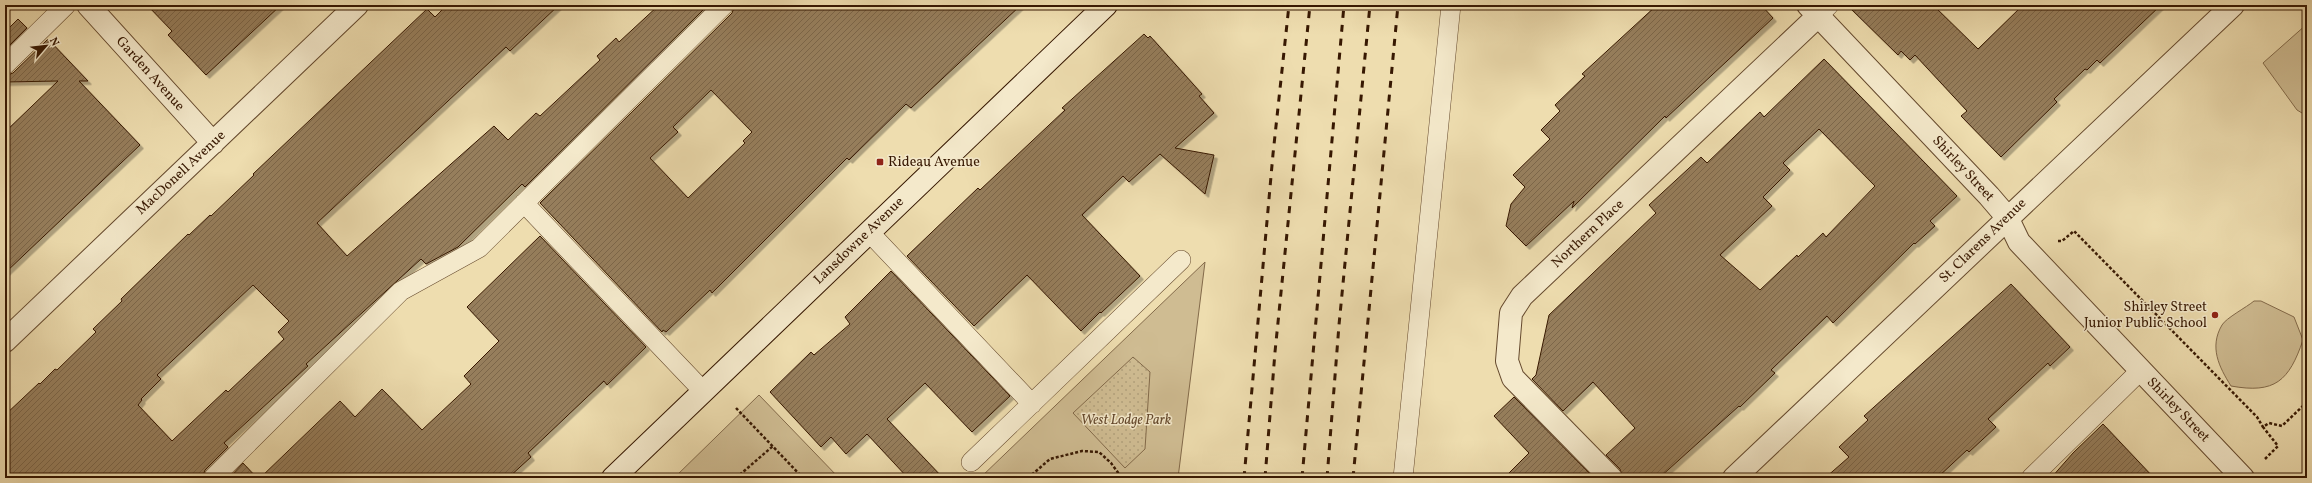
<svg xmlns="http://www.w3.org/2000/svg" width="2312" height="483" viewBox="0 0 2312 483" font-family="Vollkorn,serif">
<defs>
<pattern id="garden-dots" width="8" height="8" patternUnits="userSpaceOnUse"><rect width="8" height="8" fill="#cfbc92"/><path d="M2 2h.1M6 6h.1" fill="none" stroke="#b2a17c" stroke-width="1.8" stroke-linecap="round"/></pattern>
<pattern id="building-hatch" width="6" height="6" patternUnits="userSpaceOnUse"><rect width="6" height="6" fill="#967e5c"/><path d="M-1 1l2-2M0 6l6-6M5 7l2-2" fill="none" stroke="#7b664a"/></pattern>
<filter id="shadow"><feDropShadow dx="3.5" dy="3.5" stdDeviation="0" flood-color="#0004"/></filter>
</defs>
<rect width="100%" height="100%" fill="#eeddaf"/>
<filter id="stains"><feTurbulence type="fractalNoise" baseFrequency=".005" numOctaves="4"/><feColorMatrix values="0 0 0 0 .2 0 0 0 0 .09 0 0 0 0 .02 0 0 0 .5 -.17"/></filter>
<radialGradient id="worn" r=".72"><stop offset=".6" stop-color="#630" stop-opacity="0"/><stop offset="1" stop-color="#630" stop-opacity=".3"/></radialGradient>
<path fill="#cfbc92" stroke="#836a4a" d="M2307 24V116L2297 110 2263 63Z
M1205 262 1178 478H980Z
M2254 301H2261L2294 317 2303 340C2289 381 2275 394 2231 386 2219 367 2209 347 2222 325 2226 318 2247 307 2254 301Z
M759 395 839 478H674Z"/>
<path fill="url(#garden-dots)" stroke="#836a4a" d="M1133 357 1150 372 1145 449 1125 468 1073 413Z"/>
<path fill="url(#building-hatch)" stroke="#371802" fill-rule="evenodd" filter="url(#shadow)" d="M147 5H281L206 75 168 35 172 31Z
M447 5H559L510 51 506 47 317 223 347 256 494 126 508 140 536 113 540 116 600 60 597 56 616 38 619 42 659 5H708L525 187 522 184 458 247 426 264 421 259 306 364 308 366 224 443 228 447 205 470 202 478H5V415L39 383 40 384 55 369 57 370 96 332 93 329 122 301 121 299 188 234 189 235 210 215 211 216 254 175 253 174 427 9 435 17ZM253 285 289 321 278 332 284 339 228 392 226 390 172 441 138 405 142 400 141 399 161 379 157 375Z
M735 5H1021L911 108 906 104 849 160 847 158 712 293 710 290 666 332 663 330 662 332 540 203 732 13ZM711 90 752 132 743 141 745 143 688 198 650 158 678 132 673 127Z
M1657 5H1761L1773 18 1666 118 1665 116 1572 208 1574 201 1526 246 1506 226 1511 204 1525 187 1513 175 1550 139 1541 130 1560 111 1555 105 1585 76 1582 74Z
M1847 5H1933L1978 49 2023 5H2161L2100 63 2097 60 2087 70 2085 69 2054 99 2057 102 2001 157 1961 116 1967 111 1915 55 1910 60 1901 51 1898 55Z
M18 19 27 28 5 50V32Z
M1144 34 1148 38 1150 36 1202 94 1199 96 1214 113 1175 148 1214 155 1205 194 1160 154 1129 182 1123 176 1082 215 1140 276 1101 313 1100 312 1081 331 1027 275 974 326 907 256 978 188 980 190 1065 110 1062 108Z
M48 39 88 81H79L140 145 5 273V132L58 81 5 82V76L13 73Z
M1824 59 1957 196 1930 221 1935 226 1915 244 1914 243 1833 323 1827 316 1771 370 1775 373 1740 407 1739 406 1659 478H1623L1620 469 1606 455 1635 428 1593 382 1563 411 1532 379 1536 375 1549 315 1656 213 1649 205 1701 157 1707 163 1760 112 1764 117ZM1819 129 1875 186 1826 237 1823 233 1798 257 1797 255 1760 290 1720 255 1772 206 1763 197 1790 170 1783 163Z
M540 236 646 347 607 385 604 381 528 453 531 457 508 478H260L340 401 355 417 382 389 422 430 471 384 464 376 499 341 467 307Z
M891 271 1010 396 972 432 925 383 887 419 943 478H908L867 434 846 454 831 437 821 447 770 392 811 352 814 355 850 324 845 317Z
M2011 284 2070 347 2050 366 2048 363 1988 419 1996 427 1969 452 1967 450 1937 478H1825L1849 457 1839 447 1868 420 1864 416Z
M1514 397 1594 478H1504L1529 453 1494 416Z
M2103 424 2154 478H2051L2073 453Z
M243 463 257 478H229Z"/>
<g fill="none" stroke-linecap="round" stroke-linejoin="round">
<g stroke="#65492d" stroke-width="20">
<path id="lane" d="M1818 16 1829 5
M5 65 66 5
M524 203 703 391
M869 232 1032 404
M971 462 1181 260
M213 478 401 291 479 248 724 5
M1403 478 1451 5
M2031 478 2140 371"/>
</g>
<g stroke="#65492d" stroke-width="24">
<path id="street" d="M88 5 213 143
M1808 5 1989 196 2007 217 2019 242 2243 478
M5 341 357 5
M1611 478 1513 378 1507 361 1511 313 1522 296 1818 16
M1734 478 2233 5"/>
</g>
<g stroke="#371802" stroke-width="24">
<path id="secondary" d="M613 478 1106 5"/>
</g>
<path stroke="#371802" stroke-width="2.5" stroke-dasharray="3 2" stroke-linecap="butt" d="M2058 241H2062L2074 231 2257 417 2263 427
M736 408 803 478
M2265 459 2278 446 2263 427 2269 423 2282 426 2307 402
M736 478 773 446
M1028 478 1050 459 1082 451 1099 452 1111 463 1122 478"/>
<use href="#lane" stroke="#f4e9cb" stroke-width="19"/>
<use href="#street" stroke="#f4e9cb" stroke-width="22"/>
<use href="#secondary" stroke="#f4e9cb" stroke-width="22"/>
<path stroke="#371802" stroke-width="3" stroke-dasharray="7 7" stroke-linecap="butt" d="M1244 478 1273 154 1289 5
M1265 478 1275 352 1310 5
M1302 478 1344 5
M1327 478 1339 325 1370 5
M1353 478 1398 5"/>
</g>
<g fill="#8f2418" stroke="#f4e9cb" stroke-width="1.5">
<rect x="876" y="158" width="8" height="8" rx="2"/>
<circle cx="2215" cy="315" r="4"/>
</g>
<g text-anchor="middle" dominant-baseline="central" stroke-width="3" stroke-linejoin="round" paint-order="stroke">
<g font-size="14" fill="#371802" stroke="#f4e9cb">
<text transform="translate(150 74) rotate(48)">Garden Avenue</text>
<text transform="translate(1963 169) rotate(47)">Shirley Street</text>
<text transform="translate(181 173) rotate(-43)">MacDonell Avenue</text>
<text transform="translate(1588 234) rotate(-43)">Northern Place</text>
<text transform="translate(859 241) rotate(-44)">Lansdowne Avenue</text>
<text transform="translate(1983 241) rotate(-44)">St. Clarens Avenue</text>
<text transform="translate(2178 410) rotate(46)">Shirley Street</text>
</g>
<g font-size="14" fill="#371802" stroke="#f4e9cb" text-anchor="start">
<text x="888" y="162">Rideau Avenue</text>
<text x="2207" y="307" text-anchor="end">Shirley Street<tspan x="2207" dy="16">Junior Public School</tspan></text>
</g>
<g font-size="14" font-style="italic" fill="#65492d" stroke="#f4e9cb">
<text x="1126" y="420">West Lodge Park</text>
</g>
</g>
<rect width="2312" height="483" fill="none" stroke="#eeddaf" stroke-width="20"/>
<rect x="6" y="6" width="2300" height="471" fill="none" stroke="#371802" stroke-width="2"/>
<rect x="10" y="10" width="2292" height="463" fill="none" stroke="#371802"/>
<g transform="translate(46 46) rotate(62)" stroke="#f4e9cb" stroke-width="3" paint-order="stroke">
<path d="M0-3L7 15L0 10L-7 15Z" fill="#371802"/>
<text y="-6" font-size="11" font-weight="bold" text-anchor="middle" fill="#371802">N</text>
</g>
<rect width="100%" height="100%" filter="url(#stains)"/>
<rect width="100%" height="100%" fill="url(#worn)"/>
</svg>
